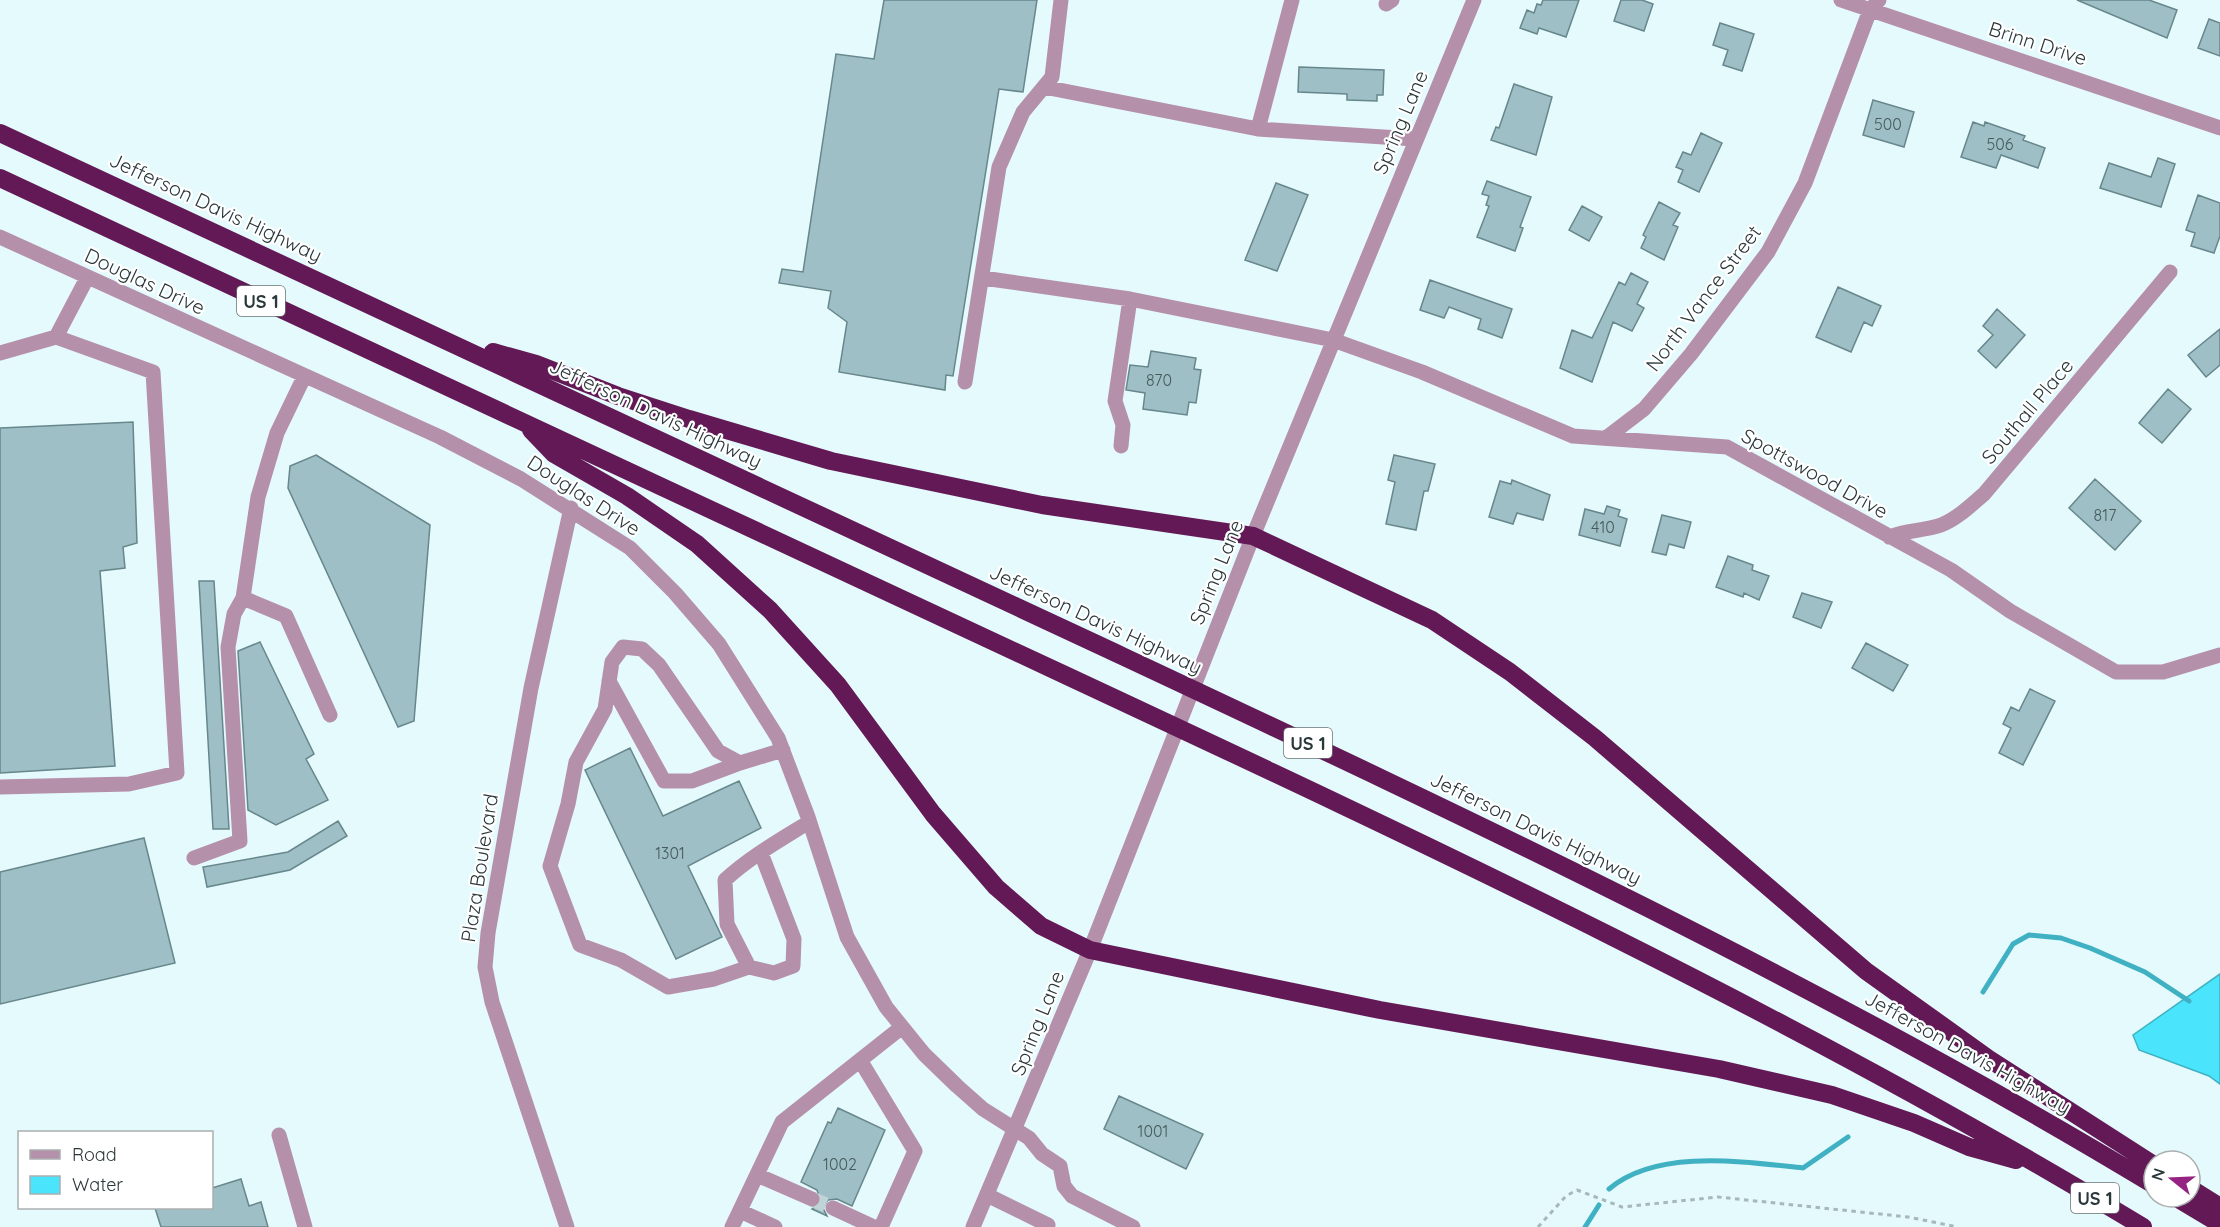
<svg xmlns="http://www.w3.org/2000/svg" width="2220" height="1227" viewBox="0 0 2220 1227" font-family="Quicksand,sans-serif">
<rect width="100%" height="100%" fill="#e5fafd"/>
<path fill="#4ae5fd" stroke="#40b1c2" stroke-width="1.5" d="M2220 974V1084L2209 1076 2139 1050 2133 1035Z"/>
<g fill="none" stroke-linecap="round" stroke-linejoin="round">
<path stroke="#40b1c2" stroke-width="5" d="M1983 992 2013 944 2029 935 2061 938 2090 948 2145 972 2189 1001
M1609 1189C1657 1148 1745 1162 1803 1168L1848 1137
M1585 1227 1599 1205"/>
</g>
<path fill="#9dbfc5" stroke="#67878c" stroke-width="1.5" d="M884 0H1037L1023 92 999 89 953 376 946 375 945 390 839 372 847 322 828 308 831 291 779 283 782 269 803 272 836 54 874 59Z
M1543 0H1579L1566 37 1539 28 1537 34 1520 28 1527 10 1534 13 1537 4 1541 5Z
M1621 0H1642L1653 4 1644 31 1614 21Z
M2077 0H2149L2177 10 2167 38Z
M2209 19 2220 23V56L2198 48Z
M1720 23 1754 34 1742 71 1723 65 1728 50 1713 45Z
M1299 67 1384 70 1383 95H1377V101L1347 100V94L1298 92Z
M1514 84 1552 97 1536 155 1491 140 1496 127 1499 128Z
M1873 100 1914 112 1904 147 1863 135Z
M1973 122 1984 126 1985 122 2025 136 2023 140 2045 148 2038 168 2001 155 1996 168 1961 157Z
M1701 133 1722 143 1699 192 1678 182 1683 170 1676 167 1683 152 1691 155Z
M2158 158 2175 164 2161 207 2100 188 2109 163 2151 177Z
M1487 181 1531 197 1520 227 1523 228 1515 251 1477 237 1489 206 1486 205 1489 196 1482 194Z
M1276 183 1308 195 1277 271 1245 260Z
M2198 195 2220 203V236L2214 253 2191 246 2195 233 2186 230Z
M1659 202 1680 213 1673 225 1678 227 1664 260 1641 248 1646 237 1643 235Z
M1582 206 1602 217 1589 241 1569 230Z
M1631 273 1648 282 1637 304 1644 308 1632 331 1613 322 1592 382 1560 368 1572 330 1592 338 1619 282 1625 285Z
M1430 280 1512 309 1502 338 1478 329 1481 319 1449 307 1444 318 1420 310Z
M1838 287 1881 306 1872 326 1864 322 1851 352 1816 337Z
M1997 309 2025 335 1996 368 1978 351 1993 335 1983 326Z
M2220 329V365L2206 377 2188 355Z
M1151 351 1196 358 1194 369 1201 370 1196 403 1189 402 1187 415 1143 409 1145 393 1126 390 1130 365 1148 367Z
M2168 389 2191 409 2162 443 2139 423Z
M133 422 137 543 123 547 125 568 100 571 115 766 0 773V428Z
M316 455 430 525 414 721 398 727 288 488 290 466Z
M1394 455 1435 464 1428 491H1424L1416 530 1386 524 1395 482 1388 480Z
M2095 479 2141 521 2115 550 2069 508Z
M1512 480 1550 495 1543 520 1517 513 1513 524 1489 517 1500 481 1511 484Z
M1607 506 1620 510 1618 516 1627 519 1620 546 1579 535 1585 509 1604 514Z
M1662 515 1691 522 1684 548 1669 544 1666 555 1652 552Z
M1728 556 1753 565 1752 570 1769 576 1759 600 1744 593 1743 597 1716 587Z
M199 581H214L229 829H213Z
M1802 593 1832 602 1821 628 1793 617Z
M260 642 314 754 306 759 328 800 276 825 248 810 238 651Z
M1866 643 1908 665 1893 691 1852 668Z
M2030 689 2055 701 2023 765 1999 753 2011 728 2003 724 2011 707 2019 711Z
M630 748 663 816 739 781 761 828 688 866 722 937 676 959 585 770Z
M338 821 347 836 290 870 207 887 203 867 288 852Z
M144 838 175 963 0 1004V872Z
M1119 1096 1203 1134 1186 1169 1104 1129Z
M838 1108 885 1130 852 1206 837 1199 828 1200 823 1208 827 1216 812 1209 821 1202 817 1190 801 1182 828 1122 831 1123Z
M241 1179 249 1206 261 1202 268 1227H161L155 1208H212V1188Z"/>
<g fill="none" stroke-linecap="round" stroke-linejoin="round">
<path stroke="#c0d3d6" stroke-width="15" stroke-dasharray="15 8" stroke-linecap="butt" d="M812 1199 833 1208"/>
<path stroke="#a6b8bb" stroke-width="3" stroke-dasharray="4.5 4.5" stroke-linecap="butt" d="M1538 1227 1566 1196 1577 1190 1622 1207 1718 1197 1908 1217 1958 1227"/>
<path stroke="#b590ab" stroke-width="15" d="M1841 0 2220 128
M1386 4 1392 0
M1044 87 1258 129 1415 139
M1258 129 1292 0
M0 237 440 437 521 479 630 548 675 593 719 644 778 738 808 817 847 937 886 1007 924 1054 957 1086 983 1109 1029 1138 1042 1154 1060 1166 1064 1186 1072 1196 1133 1227
M983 278 1130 299 1333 340 1422 372 1573 436 1727 447 1951 570 2010 611 2116 672H2163L2220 655
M56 337 87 278
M0 353 56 337 153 372 177 773 129 784 0 787
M304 377 277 433 258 497 243 598 286 616 330 715
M965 382 999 167 1023 112 1052 77 1061 0
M1606 438 1644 409 1691 354 1768 252 1805 183 1870 10 1879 0
M1121 446 1123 425 1115 401 1130 299
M1889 537C1906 530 1924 531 1941 525 1957 519 1971 505 1984 494L2170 272
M609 681 664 781H692L740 763
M761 853 794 939 793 966 774 973 749 967 727 924 725 880C750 857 780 840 809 822
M194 858 240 841 228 647 234 614 243 598
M749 967 714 979 668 987 621 960 580 945 550 866 568 804 576 762 605 709 612 662 623 647 642 649 659 665 718 751 740 763 783 750
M860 1060 915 1151 881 1227
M279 1135 305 1227
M757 1175 812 1199
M987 1195 1048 1225 1047 1227
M833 1208 874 1227
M740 1211 775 1227
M567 1227 492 1002 485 967 488 933 531 688 571 508
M732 1227 782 1122 902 1027
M973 1227 1090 950 1253 536 1474 0"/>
<path stroke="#641957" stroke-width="18" d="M0 133C368 304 736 475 1103 647 1459 814 1817 981 2154 1185
M0 178C355 345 710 510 1065 675 1431 846 1797 1017 2143 1227
M493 352 536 364 618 396 689 419 831 461 1042 505 1253 536 1432 620 1510 672 1595 738 1866 971 1989 1059 2154 1165
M531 430 554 454 627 496 697 544 770 610 838 685 933 814 996 887 1041 926 1090 950 1380 1010 1719 1069 1832 1095 1914 1123 1969 1147 2016 1160
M2190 1188 2220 1207
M2175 1197 2220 1224"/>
</g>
<g text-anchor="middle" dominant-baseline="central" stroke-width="4.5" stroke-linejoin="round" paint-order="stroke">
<g font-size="16" fill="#475a5d">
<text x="1888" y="124">500</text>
<text x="2000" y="144">506</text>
<text x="1159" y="380">870</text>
<text x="2105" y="515">817</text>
<text x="1603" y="527">410</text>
<text x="670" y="853">1301</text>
<text x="1153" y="1131">1001</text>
<text x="840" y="1164">1002</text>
</g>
<g fill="#fff" stroke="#6a7475" stroke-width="1.5">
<rect x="237" y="286" width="48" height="30" rx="4.5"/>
<rect x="1284" y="728" width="48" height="30" rx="4.5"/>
<rect x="2071" y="1183" width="48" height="30" rx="4.5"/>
</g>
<g font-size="18" font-weight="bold" fill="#2a383a">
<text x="261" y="301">US 1</text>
<text x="1308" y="743">US 1</text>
<text x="2095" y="1198">US 1</text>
</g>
<g font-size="20" fill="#2a383a" stroke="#fff">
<text transform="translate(2038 43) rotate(18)">Brinn Drive</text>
<text transform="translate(1400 122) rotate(-67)">Spring Lane</text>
<text transform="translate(216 207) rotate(25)">Jefferson Davis Highway</text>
<text transform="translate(145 281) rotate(25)">Douglas Drive</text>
<text transform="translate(1703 298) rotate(-53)">North Vance Street</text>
<text transform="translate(2027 411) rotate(-50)">Southall Place</text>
<text transform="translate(656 413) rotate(25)">Jefferson Davis Highway</text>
<text transform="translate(1815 473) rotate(29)">Spottswood Drive</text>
<text transform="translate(584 495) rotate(33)">Douglas Drive</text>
<text transform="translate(1216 572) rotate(-68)">Spring Lane</text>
<text transform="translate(1096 619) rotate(25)">Jefferson Davis Highway</text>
<text transform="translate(1536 828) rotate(26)">Jefferson Davis Highway</text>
<text transform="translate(479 868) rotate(-81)">Plaza Boulevard</text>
<text transform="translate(1037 1023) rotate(-68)">Spring Lane</text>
<text transform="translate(1968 1052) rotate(29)">Jefferson Davis Highway</text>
</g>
</g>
<rect x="18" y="1131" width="195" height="78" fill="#ffffff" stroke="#aaafb0" stroke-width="1.5"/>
<rect x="30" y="1150" width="30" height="9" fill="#b590ab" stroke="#aaafb0" stroke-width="1.5"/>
<text x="72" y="1161" font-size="18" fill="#2a383a">Road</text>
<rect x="30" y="1176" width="30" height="18" fill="#4ae5fd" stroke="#aaafb0" stroke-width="1.5"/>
<text x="72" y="1191" font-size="18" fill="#2a383a">Water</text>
<g transform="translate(2172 1179) rotate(288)"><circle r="28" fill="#ffffff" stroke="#aaafb0" stroke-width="1.5"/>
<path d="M0-4.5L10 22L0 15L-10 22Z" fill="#942382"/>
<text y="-9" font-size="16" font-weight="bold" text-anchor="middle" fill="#2a383a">N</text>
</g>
</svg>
